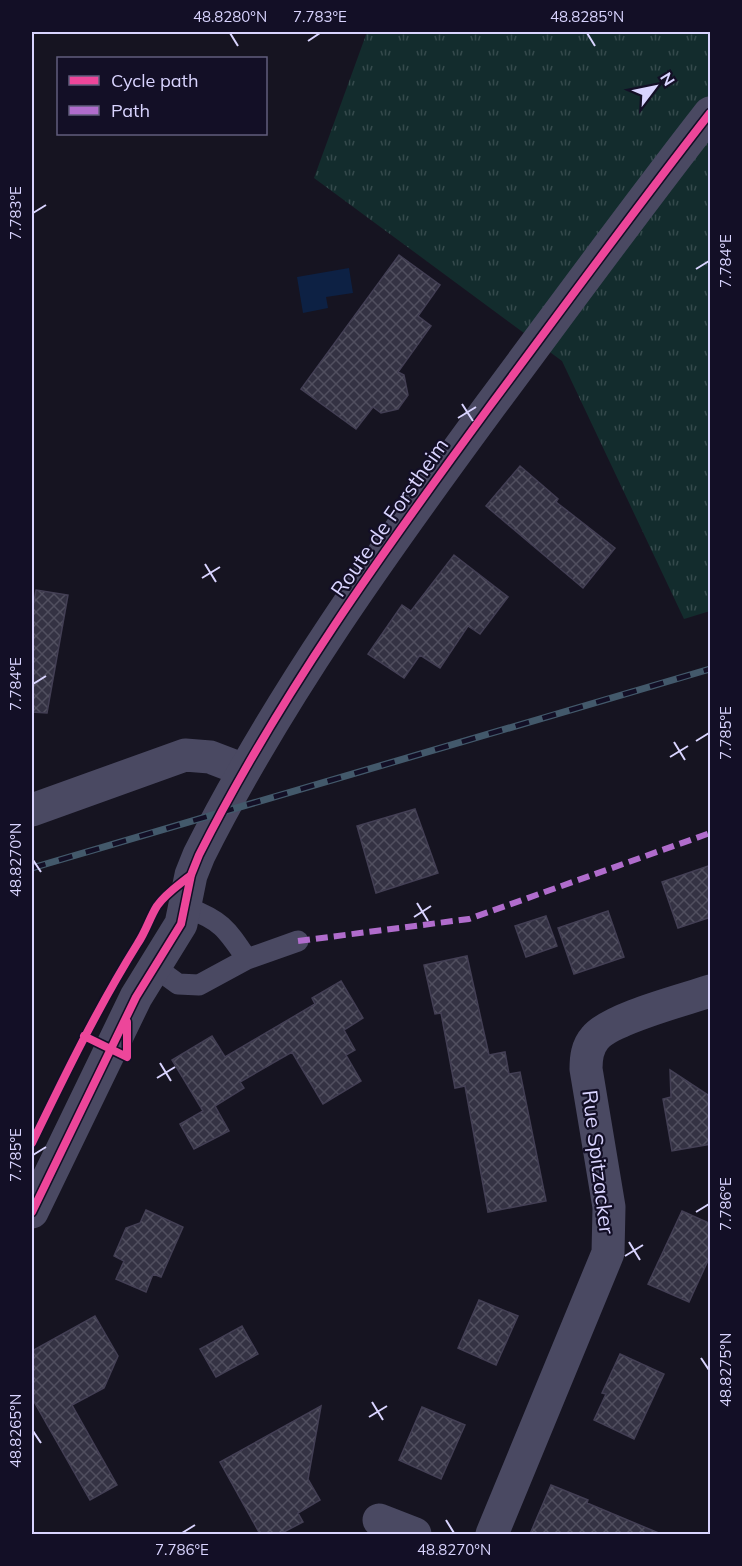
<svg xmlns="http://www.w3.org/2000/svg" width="742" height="1566" viewBox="0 0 742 1566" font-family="Mulish,sans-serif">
<defs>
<pattern id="grass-tufts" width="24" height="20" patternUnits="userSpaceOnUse" patternTransform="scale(1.5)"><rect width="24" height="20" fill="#132c2d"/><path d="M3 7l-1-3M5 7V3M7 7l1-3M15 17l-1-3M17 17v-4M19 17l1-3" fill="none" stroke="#354a4c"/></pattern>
<pattern id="building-cross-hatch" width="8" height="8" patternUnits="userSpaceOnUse" patternTransform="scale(1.5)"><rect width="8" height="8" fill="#343243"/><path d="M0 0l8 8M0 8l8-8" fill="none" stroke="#514f5f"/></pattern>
</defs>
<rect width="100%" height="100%" fill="#161421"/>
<path fill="url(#grass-tufts)" d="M367 32H710V611L684 619 562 361 314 178Z"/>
<path fill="#0d2144" d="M349 268 353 293 326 297 328 308 303 313 297 277Z"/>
<path fill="url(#building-cross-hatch)" stroke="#433f54" stroke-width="1.5" d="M399 255 440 285 418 316 431 326 398 372 404 375 408 395 398 409 381 413 373 407 356 429 301 389Z
M520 466 558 499 556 502 615 548 583 588 486 506Z
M454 555 508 597 480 634 468 626 440 668 420 655 404 678 368 654 402 605 411 611Z
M36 590 68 595 47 713 32 712V613Z
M415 809 438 873 376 893 357 826Z
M711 865V917L678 928 662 882Z
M608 911 624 957 574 974 558 928Z
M546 916 557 946 526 957 515 926Z
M467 956 489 1055 505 1052 509 1074 520 1072 546 1201 488 1212 465 1086 455 1088 441 1013 435 1014 424 965Z
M341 981 363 1018 344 1030 355 1050 346 1055 361 1081 323 1104 292 1052 240 1082 244 1088 215 1106 229 1131 194 1149 180 1124 203 1111 172 1060 212 1036 225 1057 315 1004 312 998Z
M670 1070 711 1097V1144L672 1151 663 1099 671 1097Z
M146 1210 183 1227 161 1277 153 1274 146 1292 116 1279 124 1261 114 1256 126 1228 140 1223Z
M682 1211 711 1224V1254L689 1302 648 1284Z
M479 1300 518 1316 496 1365 458 1348Z
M95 1316 118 1356 104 1388 72 1405 117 1485 90 1500 32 1398V1351Z
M242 1326 258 1354 216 1377 200 1349Z
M620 1354 664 1374 634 1439 594 1420 606 1394 602 1393Z
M321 1406 308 1479 320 1500 298 1513 303 1522 280 1534H260L220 1462Z
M422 1407 465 1425 441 1479 399 1460Z
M551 1485 588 1500 587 1503 661 1534H530Z"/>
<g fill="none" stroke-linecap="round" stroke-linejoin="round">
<path stroke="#4a4962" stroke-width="21" d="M247 959 298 941
M156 968 178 984 199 985 247 959C226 928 222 921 186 907"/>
<path stroke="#4a4962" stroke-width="33" d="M32 810 185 755 210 757 244 770
M379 1520 415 1534
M492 1534 608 1253 609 1207 586 1069C586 1058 587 1047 595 1038 611 1018 684 1000 710 991"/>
<path stroke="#4a4962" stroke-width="33" d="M32 1212 136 997 181 924 191 875 199 855C279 696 384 550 490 406 563 308 635 209 710 113"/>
<g stroke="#43596b" stroke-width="7">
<path id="rail" d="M32 868 710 669"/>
</g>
<use href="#rail" stroke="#130f26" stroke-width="4.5" stroke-dasharray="14" stroke-linecap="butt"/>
<path stroke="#b06ccc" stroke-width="6" stroke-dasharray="12 6" stroke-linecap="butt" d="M298 941 469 919 710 833"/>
<g stroke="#130f26" stroke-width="11">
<path id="cycleway" d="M84 1036 127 1057V1022
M32 1143C65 1075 98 1007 138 943 146 931 150 917 157 906 166 893 179 885 191 875
M32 1212 136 997 181 924 191 875 199 855C279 696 384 550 490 406 563 308 635 209 710 113"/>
</g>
<use href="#cycleway" stroke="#ed469a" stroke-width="8"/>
</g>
<path fill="none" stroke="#d9d4ff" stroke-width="2" d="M230 33 238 46M587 33 595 46M308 41 320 33M33 213 46 205M696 269 709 261M462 404 473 421M458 418 476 407M205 564 216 582M202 578 220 567M33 684 46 676M696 741 709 733M674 742 685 760M670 757 688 746M33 860 41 872M417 903 428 921M414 917 431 906M160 1063 171 1081M157 1078 175 1067M33 1155 46 1147M696 1212 709 1204M629 1242 640 1260M625 1256 643 1245M701 1358 709 1370M372 1402 383 1420M369 1417 387 1406M33 1431 41 1443M446 1520 454 1533M182 1533 195 1525"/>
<g text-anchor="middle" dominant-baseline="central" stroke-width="4.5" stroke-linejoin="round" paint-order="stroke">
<g font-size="21" fill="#d9d4ff" stroke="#130f26">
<text transform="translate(389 517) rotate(-55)">Route de Forstheim</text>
<text transform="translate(599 1162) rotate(83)">Rue Spitzacker</text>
</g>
</g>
<rect width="742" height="1566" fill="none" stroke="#130f26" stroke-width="66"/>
<rect x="57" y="57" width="210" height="78" fill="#130f26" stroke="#625e7d" stroke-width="1.5"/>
<rect x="69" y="76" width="30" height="9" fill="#ed469a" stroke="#625e7d" stroke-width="1.5"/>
<text x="111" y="87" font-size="18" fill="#d9d4ff">Cycle path</text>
<rect x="69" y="106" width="30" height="9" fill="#b06ccc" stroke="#625e7d" stroke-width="1.5"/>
<text x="111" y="117" font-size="18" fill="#d9d4ff">Path</text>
<g transform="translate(655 87) rotate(58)" stroke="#130f26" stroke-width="4.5" paint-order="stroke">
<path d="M0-4.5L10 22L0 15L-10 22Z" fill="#d9d4ff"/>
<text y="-9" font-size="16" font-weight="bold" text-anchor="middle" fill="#d9d4ff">N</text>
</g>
<rect x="33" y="33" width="676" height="1500" fill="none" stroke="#d9d4ff" stroke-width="2"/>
<g font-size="15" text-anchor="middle" fill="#d9d4ff">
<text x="230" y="22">48.8280°N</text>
<text x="320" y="22">7.783°E</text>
<text x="587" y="22">48.8285°N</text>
<text transform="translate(16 213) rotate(-90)" y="5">7.783°E</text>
<text transform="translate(726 261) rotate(-90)" y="5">7.784°E</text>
<text transform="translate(16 684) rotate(-90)" y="5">7.784°E</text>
<text transform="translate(726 733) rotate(-90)" y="5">7.785°E</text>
<text transform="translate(16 860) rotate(-90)" y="5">48.8270°N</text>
<text transform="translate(16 1155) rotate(-90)" y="5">7.785°E</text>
<text transform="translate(726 1204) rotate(-90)" y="5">7.786°E</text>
<text transform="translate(726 1370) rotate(-90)" y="5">48.8275°N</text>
<text transform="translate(16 1431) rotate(-90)" y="5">48.8265°N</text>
<text x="182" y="1555">7.786°E</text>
<text x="454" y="1555">48.8270°N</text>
</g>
</svg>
